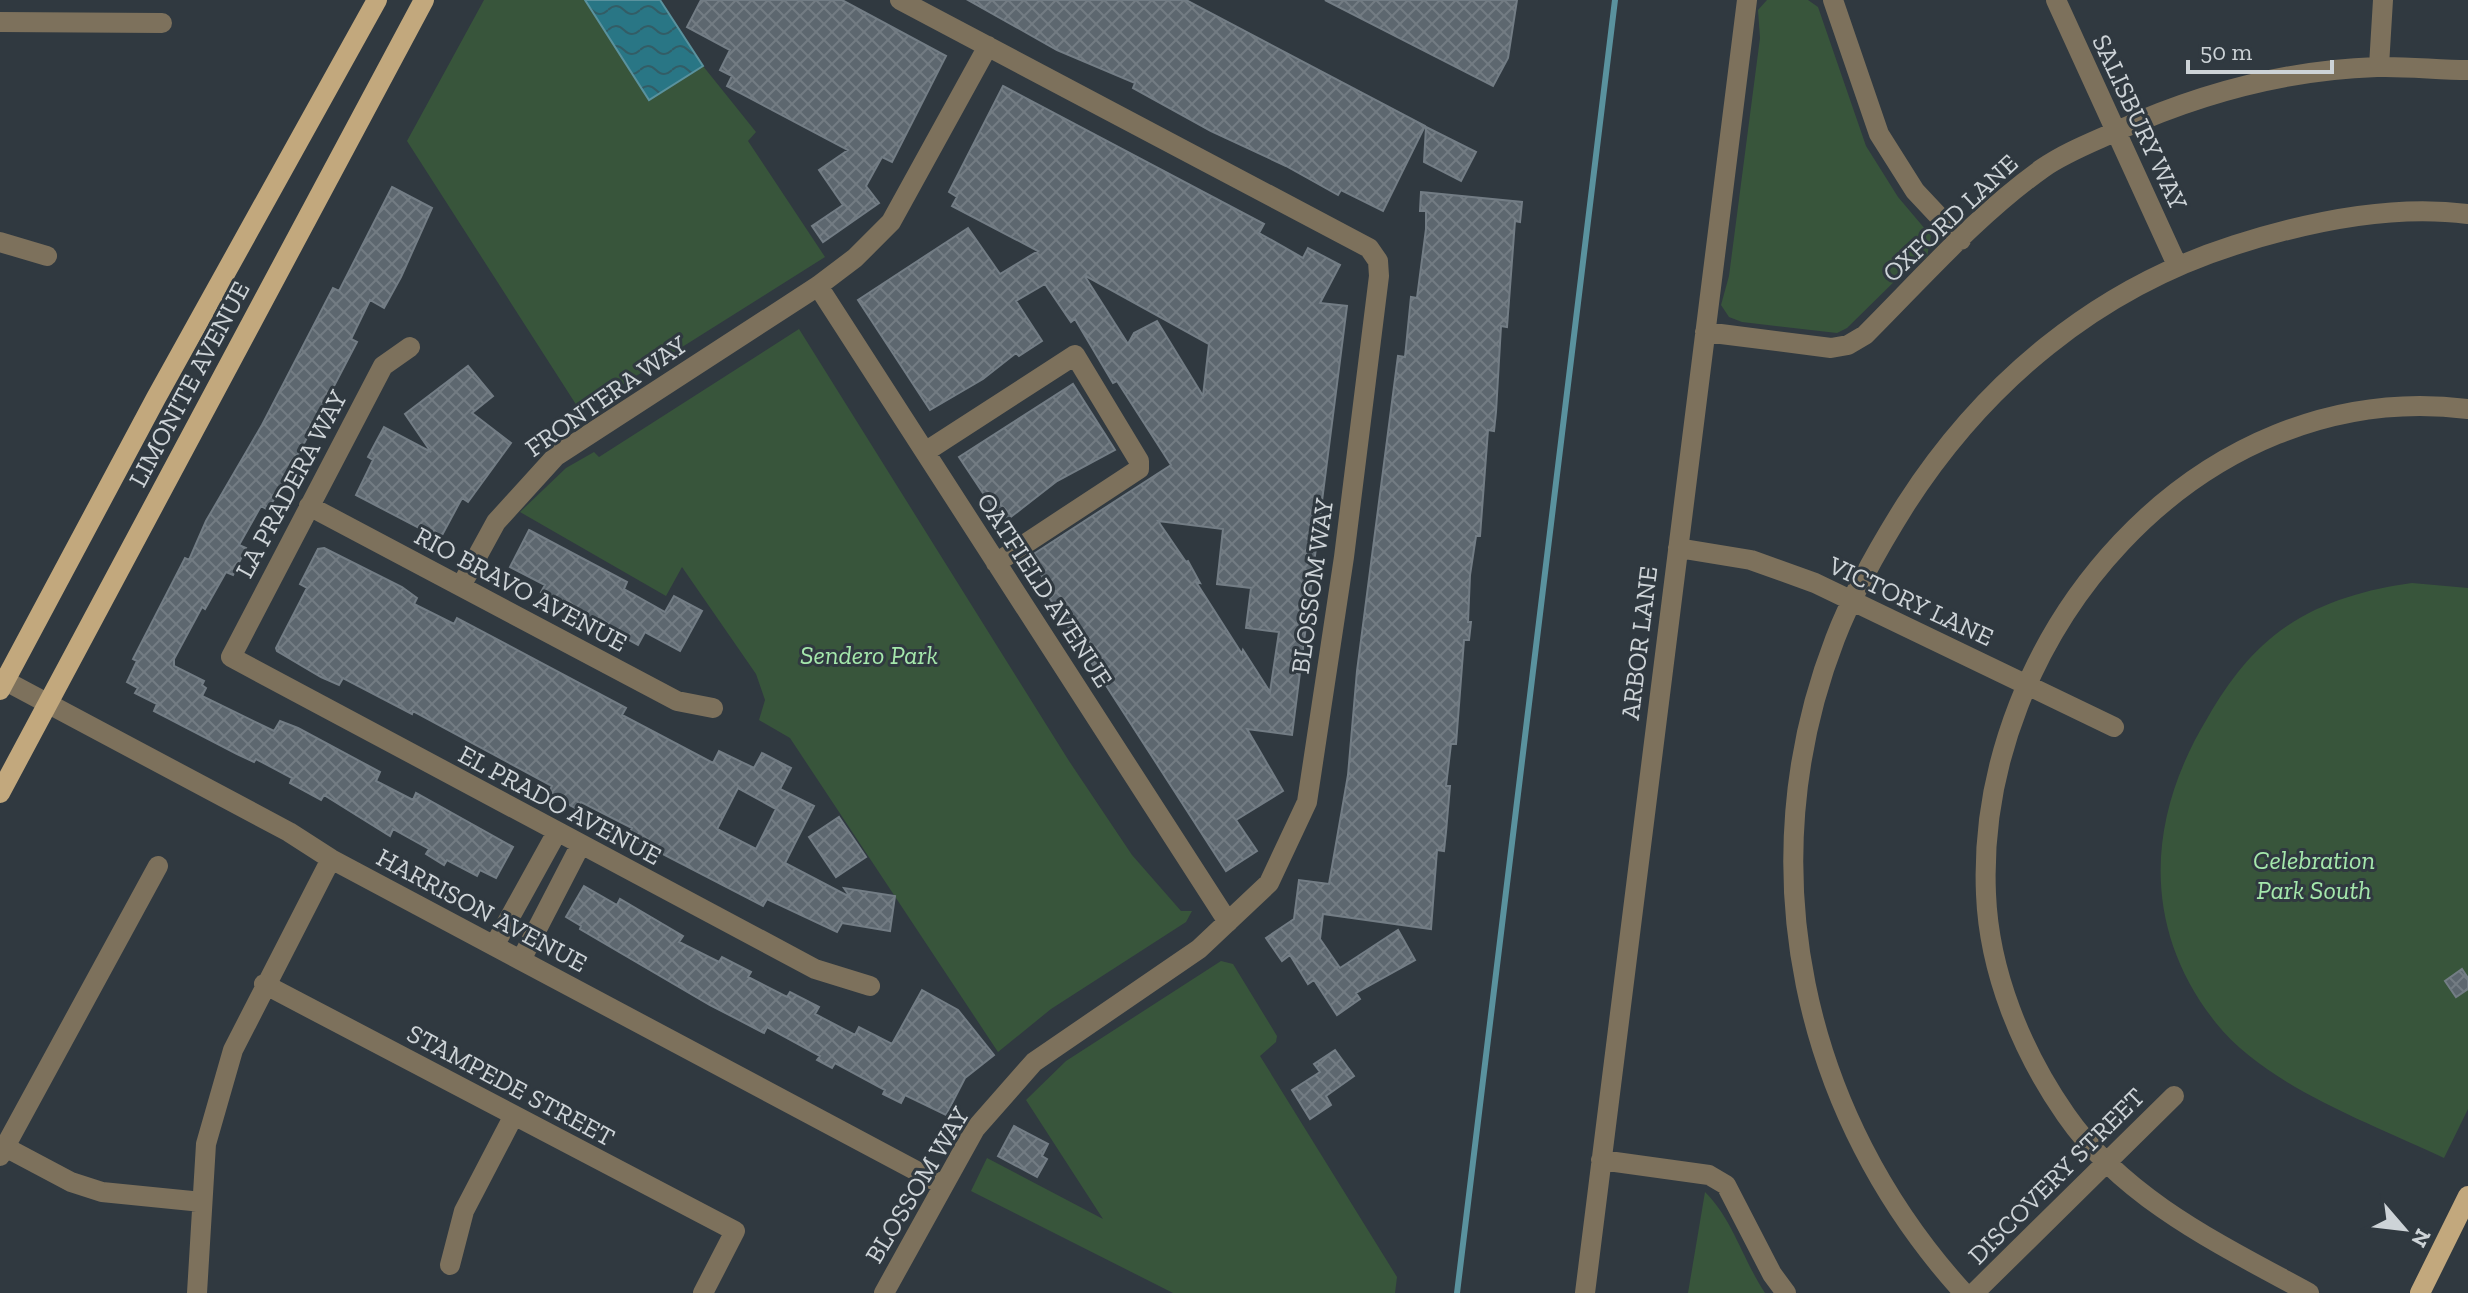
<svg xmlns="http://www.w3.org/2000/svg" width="2468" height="1293" viewBox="0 0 2468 1293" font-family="'Zilla Slab',serif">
<defs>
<pattern id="water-waves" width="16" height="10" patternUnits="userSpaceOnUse" patternTransform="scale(2)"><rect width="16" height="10" fill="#297685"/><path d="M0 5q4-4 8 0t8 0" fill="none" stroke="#325d66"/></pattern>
<pattern id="building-cross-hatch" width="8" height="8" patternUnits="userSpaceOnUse" patternTransform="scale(2)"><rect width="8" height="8" fill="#5d676f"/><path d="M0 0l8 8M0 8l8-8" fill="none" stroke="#737c83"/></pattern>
</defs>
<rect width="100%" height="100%" fill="#303940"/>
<path fill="#38553b" d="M484 0H585L649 99 703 66 756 132 748 141 825 257 582 410 577 406 407 141Z
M1767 0H1808L1818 7 1866 146 1898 197 1931 236 1927 257 1907 269 1847 328 1837 333 1742 322 1729 317 1721 305 1729 276 1760 38 1758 10Z
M799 329 1069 761 1132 855 1181 911H1192L1186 922 1051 1009 998 1052 790 738 759 720 765 700 756 674 682 567 666 596 520 512 566 468 594 452 599 457Z
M2412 583 2468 588V1109L2444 1158C2371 1123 2267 1087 2216 1023 2140 927 2147 817 2208 717 2229 681 2252 650 2287 626 2324 601 2368 589 2412 583Z
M1221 961 1233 964 1277 1036 1276 1042 1260 1056 1397 1277 1395 1293H1173L971 1191 987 1158 1103 1219 1026 1100 1066 1061Z
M1705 1192C1732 1218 1744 1262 1765 1293H1688Z"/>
<path fill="url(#water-waves)" stroke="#5a929e" stroke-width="2" d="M585 0H660L703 66 649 100Z"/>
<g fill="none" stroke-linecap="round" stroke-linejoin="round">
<path stroke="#5a929e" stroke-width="6" d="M1457 1293 1615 0"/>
</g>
<path fill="url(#building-cross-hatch)" stroke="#737d85" stroke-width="2" fill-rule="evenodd" d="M701 0H842L946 56 892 162 882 157 866 186 879 203 823 242 812 226 843 205 819 170 848 150 727 86 732 76 720 70 730 50 687 27Z
M968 0H1186L1425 126 1383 211 1341 190 1338 195 1286 166 1211 131 1133 88 1135 83 1057 50Z
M1325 0H1517L1508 58 1493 86Z
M1003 86 1264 224 1259 233 1303 258 1308 248 1340 265 1320 303 1347 306 1292 735 1247 729 1283 791 1236 820 1257 851 1226 871 1047 594 1052 591 1029 557 1171 465 1117 381 1113 383 1075 319 1071 322 1045 284 1016 301 1042 341 1019 356 1016 353 983 379 930 410 858 300 968 228 1000 274 1038 251 952 206 957 197 949 192ZM1084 275 1209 344 1203 396 1157 321 1134 333 1128 344ZM1158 521 1223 529 1217 584 1251 588 1246 628 1279 632 1270 692 1243 650 1242 654 1196 582 1200 583 1188 561 1186 562Z
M1426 127 1476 152 1461 181 1424 162Z
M392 187 432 208 401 277 384 308 370 300 351 339 357 342 288 474 268 510 261 506 239 545 246 548 233 575 226 572 205 609 202 607 174 659V666L204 681 202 685 206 688 202 696 274 731 280 721 298 728 380 772 376 781 413 800 416 793 513 847 496 878 480 870 477 876 447 860 444 865 426 854 429 849 393 829 390 836 324 795 321 800 290 783 292 778 256 759 254 762 237 754 154 711 157 704 135 693 138 688 127 682 137 661 133 659 185 558 189 560 206 521 262 425 333 288 339 291Z
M1421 192 1522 202 1520 222 1515 221 1507 327 1501 326 1496 412 1494 431 1488 430 1480 536H1476L1470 575 1468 622H1471L1469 640H1464L1456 744H1451L1446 786H1450L1446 832 1444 851 1437 850 1431 929 1323 914 1320 939 1340 968 1398 930 1415 960 1356 993 1360 999 1337 1015 1314 980 1308 984 1290 955 1282 961 1266 938 1294 919 1299 880 1329 884 1348 775 1357 671 1398 356 1405 357 1411 297 1417 298 1426 229V211H1420Z
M468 366 493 396 472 413 511 443 468 502 462 498 440 539 356 495 373 460 368 457 384 427 431 452 405 414Z
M1073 384 1115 450 1057 481 1003 523 959 457Z
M529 530 627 582 624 589 665 612 674 596 702 611 680 651 645 632 638 645 541 592 545 585 510 567Z
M324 548 402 587 417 598 414 604 454 624 457 618 626 708 622 715 713 763 719 751 754 768 762 753 791 768 780 789 814 806 785 863 850 897 844 888 895 896 890 931 842 923 837 932 767 899 763 906 628 836 632 828 581 802 577 809 548 794 552 786 413 711 412 714 343 678 339 685 321 677 277 651 276 648 307 588 300 584 318 549ZM738 788 776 809 756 849 717 829Z
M839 817 866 857 836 877 809 837Z
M584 886 617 905 620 899 683 936 679 942 719 962 722 957 751 972 748 977 787 997 790 992 819 1007 815 1014 855 1035 859 1027 892 1044 922 990 958 1010 994 1055 965 1078 946 1115 905 1095 901 1103 883 1094 885 1090 835 1063 832 1068 817 1060 820 1056 767 1027 764 1033 710 1005 580 929 581 926 566 917Z
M2462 969 2468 978V989L2456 997 2445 981Z
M1335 1050 1354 1076 1326 1096 1331 1105 1310 1119 1292 1090 1320 1072 1314 1064Z
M1014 1126 1048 1144 1042 1156 1047 1159 1037 1177 998 1156Z"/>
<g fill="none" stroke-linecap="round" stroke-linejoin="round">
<path stroke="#7d715c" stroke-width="20" d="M1833 0 1879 134 1915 191 1961 240
M2056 0 2177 265
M0 22 162 23
M2379 66 2383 0
M0 242 47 256
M818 286 1228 922
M1705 332 1831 348 1848 345 1865 335C1922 278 1977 215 2043 168 2066 152 2093 142 2119 130 2201 93 2286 70 2377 67 2407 66 2438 70 2468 70
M410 347 383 366 231 657 815 969 870 986
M925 452 1075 355 1139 461V469L996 563
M309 506 677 701 713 708
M1678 548 1751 560 1815 583 2114 727
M461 586 496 522 556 456 818 286 855 258 891 222 988 46
M0 678 289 832 331 859 941 1184
M494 946 557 832
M521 960 580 846
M264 984 735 1231 703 1293
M5 1147 71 1182 102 1192 202 1202
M0 1156 158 866
M1601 1160 1709 1175 1726 1185 1772 1274 1786 1293
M450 1265 464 1211 514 1115
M197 1293 206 1144 233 1050 331 859
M884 1293 975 1129 1034 1062 1199 949 1269 883 1307 802 1344 557 1379 276 1378 261 1369 248 900 0
M1585 1293 1747 0
M1964 1293C1802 1116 1747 866 1835 639 1853 592 1879 547 1906 504 1984 383 2096 289 2235 245 2307 222 2392 204 2468 214
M1974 1293 2174 1096
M2309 1293C2221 1245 2125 1200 2066 1115 2022 1052 1989 972 1986 894 1975 637 2197 375 2468 409"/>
<path stroke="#c2a87d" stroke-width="20" d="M0 690 156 398 377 0
M0 793 424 0
M2420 1293 2468 1196"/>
</g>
<g text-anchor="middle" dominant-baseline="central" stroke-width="6" stroke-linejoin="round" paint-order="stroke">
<g font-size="26" fill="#cdd3d7" stroke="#303940">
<text transform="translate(2140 122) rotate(65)">SALISBURY WAY</text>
<text transform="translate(1950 218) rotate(-43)">OXFORD LANE</text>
<text transform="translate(189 384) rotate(-62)">LIMONITE AVENUE</text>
<text transform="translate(606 396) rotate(-35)">FRONTERA WAY</text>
<text transform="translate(291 484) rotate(-62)">LA PRADERA WAY</text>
<text transform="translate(1312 586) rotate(-82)">BLOSSOM WAY</text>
<text transform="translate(521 589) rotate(28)">RIO BRAVO AVENUE</text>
<text transform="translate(1045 590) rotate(57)">OATFIELD AVENUE</text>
<text transform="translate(1911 601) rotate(25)">VICTORY LANE</text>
<text transform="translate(1639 643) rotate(-83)">ARBOR LANE</text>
<text transform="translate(560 805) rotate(28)">EL PRADO AVENUE</text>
<text transform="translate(482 910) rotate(28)">HARRISON AVENUE</text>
<text transform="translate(511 1085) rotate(28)">STAMPEDE STREET</text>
<text transform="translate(2056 1176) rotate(-45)">DISCOVERY STREET</text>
<text transform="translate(917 1185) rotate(-59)">BLOSSOM WAY</text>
</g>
<g font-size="26" font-style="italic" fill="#a5e8ac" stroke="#303940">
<text x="869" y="655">Sendero Park</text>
<text x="2314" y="860">Celebration<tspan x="2314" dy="30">Park South</tspan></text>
</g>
</g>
<g transform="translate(2404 1229) rotate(118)" stroke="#303940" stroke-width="6" paint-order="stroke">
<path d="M0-6L14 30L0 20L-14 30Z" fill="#cdd3d7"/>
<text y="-12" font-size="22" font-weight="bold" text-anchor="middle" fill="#cdd3d7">N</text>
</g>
<path d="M2188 60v12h144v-12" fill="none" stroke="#cdd3d7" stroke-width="4"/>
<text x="2200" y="60" font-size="24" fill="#cdd3d7" stroke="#303940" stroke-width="6" paint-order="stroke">50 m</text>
</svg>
